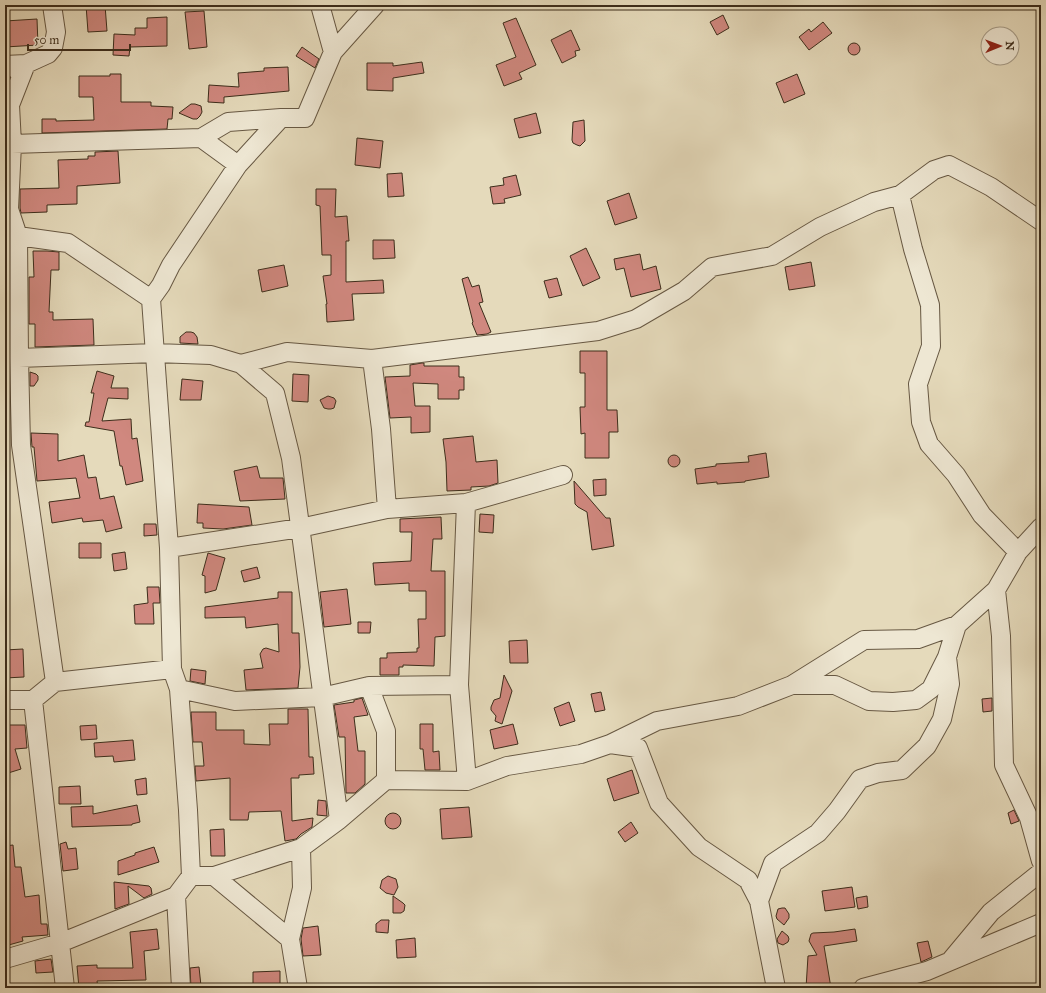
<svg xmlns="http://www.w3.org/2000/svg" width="1046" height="993" viewBox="0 0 1046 993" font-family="'IM FELL Great Primer',serif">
<rect width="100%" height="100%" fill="#e5dabb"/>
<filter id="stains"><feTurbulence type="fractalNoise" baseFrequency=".005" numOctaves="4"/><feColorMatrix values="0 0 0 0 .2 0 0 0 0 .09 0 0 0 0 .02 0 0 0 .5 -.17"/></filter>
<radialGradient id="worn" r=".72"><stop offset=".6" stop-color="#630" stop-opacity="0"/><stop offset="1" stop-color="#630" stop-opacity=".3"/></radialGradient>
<path fill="#d0887f" stroke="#3d2d1b" d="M86 5H105L107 31 88 32Z
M204 11 207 47 189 49 185 12Z
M723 15 729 28 717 35 710 22Z
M167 17V46L130 47 129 56 113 55 114 34 135 35V28H147V18Z
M516 18 536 65 519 73 522 79 504 86 496 65 516 57 503 23Z
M37 19 38 45 5 47V21Z
M823 22 832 33 809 50 799 37 809 29 811 32Z
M571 30 580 50 575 51 576 56 562 63 551 40Z
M848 49a6 6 0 1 1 12 0a6 6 0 1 1-12 0Z
M302 47 319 59 315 68 296 56Z
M422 62 424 73 393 78V91L367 90V63H393V66Z
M288 67 289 91 224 97V103L208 102 209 85 239 87 238 73 264 71V68Z
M110 74H121V102H151V106L173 107 172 119H168L167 129 42 133V119H56V121L94 120 93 97H79V76H110Z
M797 74 805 94 784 103 776 83Z
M191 104H195L201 106 202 112 200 116 197 119H193L179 113Z
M536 113 541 133 519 138 514 119Z
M584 120 585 141 580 146 577 145 573 143 572 140 573 122Z
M357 138 383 141 380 168 355 165Z
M118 151 120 183 77 186V204L47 205V212L21 213 20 208V189L59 188 58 160 88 159V156H95V152Z
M402 173 404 196 388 197 387 174Z
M516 175 521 195 504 199 505 203 493 204 490 187 504 185 503 178Z
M316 189H336L335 217 347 216 349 241H346V282L383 280 384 293 352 294 354 320 327 322 326 304H327L323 276 331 275V255H322L320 206 316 205Z
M629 193 637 218 615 225 607 201Z
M373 240H394L395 258 373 259Z
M586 248 600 278 583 286 570 256Z
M33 251H47L59 252V270H51L49 312H53V320L93 319 94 345 35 347V324H29V277H34Z
M640 254 643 270 656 266 661 289 631 297 624 268 616 270 614 259Z
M811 262 815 286 789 290 785 267Z
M284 265 288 286 262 292 258 270Z
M468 277 472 287 479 285 483 302 479 303 491 332 487 334 477 335 472 323 473 322 462 279Z
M557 278 562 295 549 298 544 281Z
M186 332H191L194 333 197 337 198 344 180 343V337Z
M580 351H607V410H617L618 432H609V458H585V433L581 434 580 407H585V373H580Z
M422 363H424V366H459V377H464V390H459V399H438V384L413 383 415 406H430V432L411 433V417L390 418 385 377 410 376V365Z
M97 371 114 376 111 388H128V399L108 398 102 421 131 419 132 439 137 438 143 481 126 485 122 466H120L114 431 85 426 86 422H89L94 393H91Z
M30 372 36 374 38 376V380L34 386H30Z
M293 374 309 375 308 402 292 401Z
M182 379 203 381 201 400H180Z
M328 396 334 398 336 401 334 408 331 409H328L324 408 320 400Z
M31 433 58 434V461L84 455 88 478 96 477 100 499 114 496 122 528 106 532 103 520 83 522 82 518 52 523 49 502 80 498 76 478 37 481 34 447H32Z
M473 436 476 462 497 460 498 483 489 486 471 487V490L447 491 446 462 443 439Z
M766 453 769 477 745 481V482L717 484V482L697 484 695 469 716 466V464L749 462 748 456Z
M668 461a6 6 0 1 1 12 0a6 6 0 1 1-12 0Z
M257 466 260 478H283L285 499 240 501 234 471Z
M606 479V495L594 496 593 480Z
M574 481 606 518H610L614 546 592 550 587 512 578 507 575 504Z
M198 504 249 507 252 525 223 529 203 528V523H197Z
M480 514 494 515 493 533 479 532Z
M441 517 442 539H433L431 571H445V636L435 637 434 666 403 665V667H399V675H380V658H387V653L417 652V648H419L418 619H426V591H409V583L375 585 373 563 411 561 412 532H400V519Z
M144 524H156L157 535 144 536Z
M79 543H101V558H79Z
M125 552 127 569 114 571 112 554Z
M208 553 225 558 216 590 205 593V576L202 575Z
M257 567 260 578 244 582 241 571Z
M147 587H159L160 603H153L154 624H135L134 605 148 603Z
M347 589 351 624 324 627 320 592Z
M278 592H292V633H299L300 667 298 688 246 690 244 670 263 668 260 654 263 649 266 648 279 652 278 624 246 628 245 617 205 618V607L278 598Z
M358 622H371L370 633H358Z
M527 640 528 663H510L509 641Z
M23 649 24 677 5 678V650Z
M191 669 206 671 205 684 190 681Z
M504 675 512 691 502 724 495 721 496 716 491 710V707L494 700 500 698Z
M601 692 605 710 595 712 591 694Z
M362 698 368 715 354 717 358 751H365V784L355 793H346L345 737H339L334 705 354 702V700Z
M992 698V711L983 712 982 699Z
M569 702 575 721 560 726 554 708Z
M288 709H308L309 757H313L314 774 299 775V778H291L292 821 313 818 312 827 301 834 296 839 285 841 281 811 249 812 248 820H230V778L196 781 195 766H204L202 742H193L191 712H216V730H244V744L270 745 269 724H288Z
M420 724H433V752L439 751 440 770H425L423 749H420Z
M513 724 518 744 494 749 490 730Z
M5 725H25L27 748 15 749 21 769 5 774Z
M96 725 97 739 81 740 80 726Z
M133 740 135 760 114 762 113 756 95 757 94 743Z
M632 770 639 793 614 801 607 779Z
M146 778 147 794 137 795 135 780Z
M80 786 81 804H59V787Z
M318 800 326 801 327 816 317 815Z
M137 805 140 822 132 824V825L72 827 71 807 93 806V814Z
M469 807 472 837 442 839 440 809Z
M1014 810 1019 821 1011 824 1008 813Z
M385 821a8 8 0 1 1 16 0a8 8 0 1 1-16 0Z
M631 822 638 833 625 842 618 832Z
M224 829 225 856H211L210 830Z
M66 842 68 849 76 848 78 869 63 871 60 844Z
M13 845 15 867H21L25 897 39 895 41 924H47L48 935 22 937 23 941 5 946V846Z
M154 847 159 862 118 875V861L135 855V853Z
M388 876 396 879 398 887 394 895 386 893 380 888 382 880Z
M114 882 149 886 151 888 152 894 144 898 128 886 129 904 115 909Z
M852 887 855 907 825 911 822 891Z
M393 896 403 903 405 905 404 911 401 913H393Z
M867 896 868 907 858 909 856 898Z
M782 908H785L789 914V918L784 925 777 919 776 916 778 909Z
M381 920H389L388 933 376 932V924Z
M318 926 321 955 303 956 301 939 303 928Z
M157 929 159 949 144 951 146 980 97 981 98 988H79L77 966 97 965V968H133L130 932Z
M855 929 857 941 824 946 831 988H806L808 956 817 955 809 941 811 934 813 933 834 932Z
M782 931 788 936 789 939 788 942 783 945 778 943 777 939Z
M415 938 416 957 397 958 396 940Z
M928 941 932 957 921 962 917 943Z
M51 959 53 972 36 973 35 961Z
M199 967 201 986 191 988 190 968Z
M280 971V988H253V972Z"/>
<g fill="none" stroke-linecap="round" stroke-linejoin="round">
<g stroke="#675843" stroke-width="20">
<path id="minor" d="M320 5 333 52
M5 65 26 64 10 105 12 144 9 209 18 236 19 358
M18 72 26 64 48 54 53 48 56 32 52 5
M201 138 238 165
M12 144 201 138 228 122 281 118
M900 195 934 170 949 165 991 187 1041 221
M18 236 68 243 151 299
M372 359 598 331 636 319 684 291 712 267 772 256 820 227 874 202 900 195 913 249 930 305 931 346 918 384 921 422 929 444 956 475 982 515 1018 552
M241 364 275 393 291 458 339 820
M466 503 459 685 467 781
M169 548 300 528 387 509 466 503 563 475
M996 590 1001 636 1004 765 1029 818 1041 861
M55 682 21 445 19 358 155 353 211 355 241 364 287 352 372 359 381 429 387 509
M792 685H835L869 701 893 702 916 700 931 689 947 657
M179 689 235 701 322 697 369 686 459 685
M5 700H33L55 682 172 669 169 548 151 299 161 285 171 265 238 165 281 118H305L333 52 375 5
M33 700 65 988
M610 744 657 721 738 706 792 685 864 640 918 639 957 625
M386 780 467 781 507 766 581 754 610 744 638 748 659 803 699 847 748 880 759 901
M191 876H214L301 848 339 820 386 780V731L369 686
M214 876 290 939
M176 896 181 988
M5 959 60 943 176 896 191 876 188 810 179 689 172 669
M951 960 991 912 1041 872
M298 988 290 939 302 888 301 848
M776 988 759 901 773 863 818 833 837 811 860 779 878 773 902 770 927 746 942 719 950 684 947 657 957 625 996 590 1018 552 1041 527
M863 988 927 971 1041 923"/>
</g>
<use href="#minor" stroke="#eee7d3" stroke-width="18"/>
</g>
<rect width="1046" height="993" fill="none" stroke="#e5dabb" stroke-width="20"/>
<rect x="6" y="6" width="1034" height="981" fill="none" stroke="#3d2d1b" stroke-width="2"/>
<rect x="10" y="10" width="1026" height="973" fill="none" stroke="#3d2d1b"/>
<g transform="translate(1000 46) rotate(89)"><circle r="19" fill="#eee7d3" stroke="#a79d89"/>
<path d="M0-3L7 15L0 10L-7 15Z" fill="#8f2418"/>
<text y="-6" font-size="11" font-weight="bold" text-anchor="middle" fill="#3d2d1b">N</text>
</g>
<path d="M28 44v6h102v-6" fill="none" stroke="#3d2d1b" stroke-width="2"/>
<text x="34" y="44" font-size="12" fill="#3d2d1b" stroke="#eee7d3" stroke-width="3" paint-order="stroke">50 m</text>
<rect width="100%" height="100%" filter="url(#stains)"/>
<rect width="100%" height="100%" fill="url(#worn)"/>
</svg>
